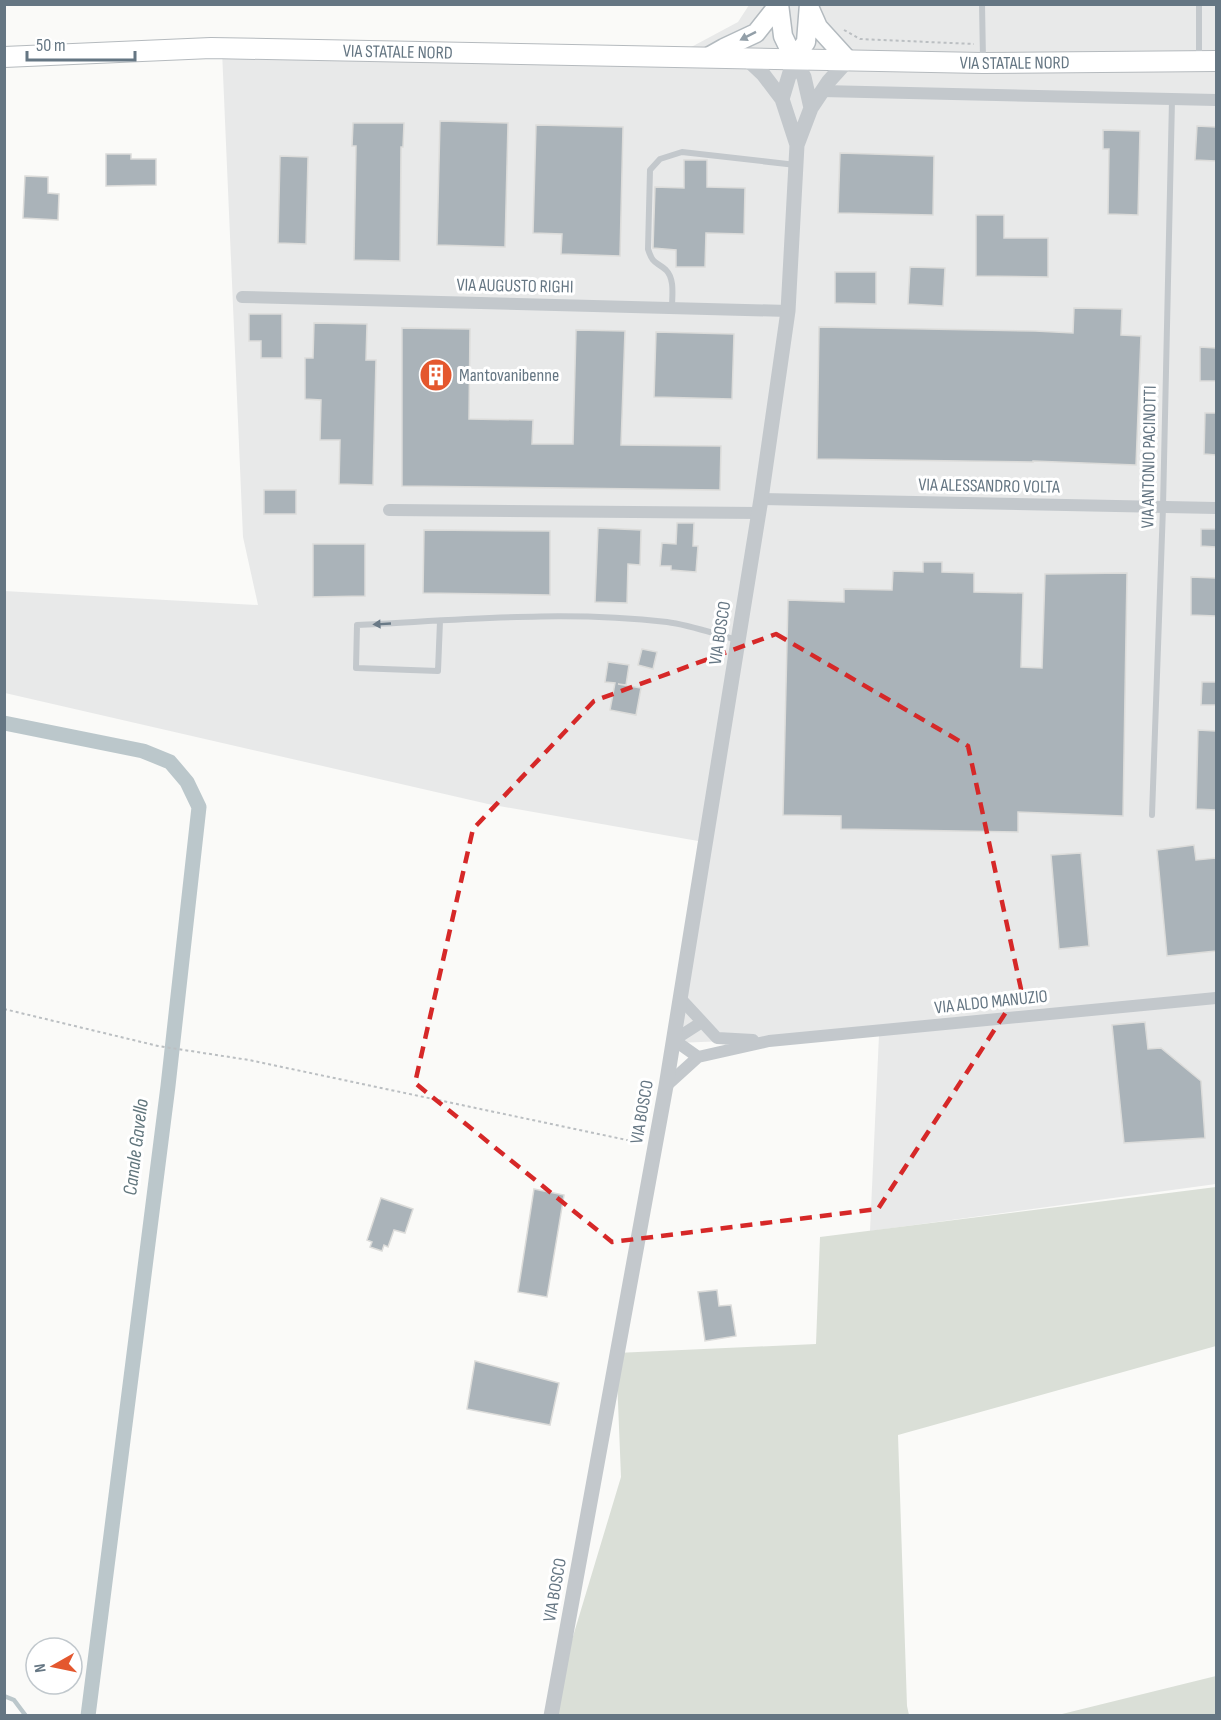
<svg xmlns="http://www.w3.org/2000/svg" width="1221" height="1720" viewBox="0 0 1221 1720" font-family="'Sofia Sans Condensed',sans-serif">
<rect width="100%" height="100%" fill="#fafaf8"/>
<path fill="#e8e9e9" d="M749 5H1216V1184L870 1231 879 1035 676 1043 698 841 488 804 5 693 4 591 258 605 243 537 222 51 667 60 738 22Z"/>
<path fill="#dadfd7" d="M1216 1187V1346L898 1435 907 1706 909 1715 549 1716 621 1477 616 1353 816 1344 820 1237Z
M1216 1676V1715H1058Z"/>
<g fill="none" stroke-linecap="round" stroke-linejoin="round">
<path stroke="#bbc7cb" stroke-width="4.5" d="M4 1696 14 1700 26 1716"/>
<path stroke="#bbc7cb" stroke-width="15" d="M4 723 143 751 170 762 187 782 199 807 168 1086 88 1716"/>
</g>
<path fill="#aab3b9" stroke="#dcdcda" stroke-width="1.5" d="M440 121 508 123 505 247 437 245Z
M353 123H404L403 147H401L400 261 354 260 356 146H352Z
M536 125 623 127 620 256 561 254 562 234 533 233Z
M1197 126 1216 127V161L1195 160Z
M1103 130 1140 131 1138 215 1108 214 1109 149H1103Z
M840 153 934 156 933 215 838 213Z
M106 154H131V159H156V185L106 186Z
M280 156 308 157 306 244 278 243Z
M684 160H707V187L745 188 744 234 706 233 705 267H676V250L653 248 655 187 684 188Z
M25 176 48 177V193L59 194 58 220 23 218Z
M976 215H1004V238H1048V277L976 276Z
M910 267 945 268 943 306 908 304Z
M835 272H876V304L835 303Z
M1074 308 1122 309 1121 335 1141 336 1136 465 1033 461V462L817 459 819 327 1035 331 1073 333Z
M249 314H282V358H261V341H249Z
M314 323 367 324 366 360H376L373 485 339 484 340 440H320L321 400 305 399V358H313Z
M402 328 470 329 469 419 533 420 532 444H573L576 330 625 331 621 445 721 446 720 490 402 486Z
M656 332 734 334 732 399 654 397Z
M1200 347 1216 348V381H1200Z
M1205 413H1216V455L1204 454Z
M264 490H296V514H264Z
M677 523H694L693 546H698L696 572 671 570V566H660L662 543 676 544Z
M598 528 641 530 640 565 628 564 627 603 595 602Z
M1201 529H1216V547L1201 546Z
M424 530 550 531V595L423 593Z
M313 544H365V596L313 597Z
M923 562H942V572L974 573V592L1023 593 1021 667 1042 668 1045 574 1127 573 1123 816 1018 812V832L841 829V816L783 815 788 600 844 602V589L892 590 893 571 923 572Z
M1191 577 1216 578V616L1191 615Z
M642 649 657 652 653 669 638 665Z
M608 662 629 665 626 685 618 684 641 688 636 715 610 710 615 683 605 682Z
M1202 682H1216V705H1201Z
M1198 730 1216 731V810L1196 809Z
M1194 845 1196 860 1216 858V951L1167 956 1157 850Z
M1081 853 1089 946 1059 949 1051 855Z
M1145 1022 1148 1049 1161 1048 1201 1081 1205 1138 1124 1143 1112 1025Z
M534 1189 564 1195 547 1297 518 1292Z
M381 1198 413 1209 405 1233 394 1230 388 1247 384 1245 382 1251 370 1247 372 1242 367 1240Z
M717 1290 719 1306 731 1305 736 1336 705 1341 698 1292Z
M475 1361 559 1383 550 1425 467 1409Z"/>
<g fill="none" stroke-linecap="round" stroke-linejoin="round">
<g stroke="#b3babf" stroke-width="21">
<path id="secondary" d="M779 4 783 36 794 59 806 42 809 4
M810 9 818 27 848 60
M708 57 724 48 756 33 779 4"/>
</g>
<g stroke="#b5babe" stroke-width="22">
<g id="primary">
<path id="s1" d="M4 57 211 48 983 63 1216 61"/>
</g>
</g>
<path stroke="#bbbfc2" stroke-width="2" stroke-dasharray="3 3" stroke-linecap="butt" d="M844 30 860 39 974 44
M4 1009 158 1046 249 1060 641 1143"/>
<path stroke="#c3c8cc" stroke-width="6" d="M982 4 983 60
M1199 4V58
M672 307C672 296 675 279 666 270 656 261 653 265 648 249L650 170 660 159 682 152 796 165
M440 621 438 671 356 668 357 625C460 620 564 610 667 622 690 625 715 634 738 640
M1152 815 1163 507 1172 100"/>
<path stroke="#c3c8cc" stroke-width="12" d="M822 91 1216 100
M242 297 788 311
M761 499 1216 508
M389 510 759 513
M680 998 717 1038 753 1040
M698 1057 674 1040 702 1022
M666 1086 698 1057 769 1041 1216 998"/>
<path stroke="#c3c8cc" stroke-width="15" d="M746 58 763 74 782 99 797 145
M794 59 804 77 811 108
M782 99 794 59
M551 1716 666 1086 761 499 788 311 797 145 811 108 829 81 848 60"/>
<use href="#secondary" stroke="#fff" stroke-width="18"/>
<use href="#primary" stroke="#fff" stroke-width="20"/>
</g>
<defs><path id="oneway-solid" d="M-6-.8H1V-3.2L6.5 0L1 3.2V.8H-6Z" transform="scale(1.5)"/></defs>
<use fill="#939fa8" href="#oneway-solid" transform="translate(748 36) rotate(153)"/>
<use fill="#6a7a87" href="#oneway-solid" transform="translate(382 624) rotate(177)"/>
<path fill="none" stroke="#d62828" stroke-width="4.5" stroke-dasharray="12 8" stroke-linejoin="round" d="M776 634 968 746 1021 989 878 1209 612 1242 415 1083 473 829 594 701Z"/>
<defs>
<g id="building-disc" transform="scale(1.725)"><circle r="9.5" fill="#e4572e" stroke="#fff"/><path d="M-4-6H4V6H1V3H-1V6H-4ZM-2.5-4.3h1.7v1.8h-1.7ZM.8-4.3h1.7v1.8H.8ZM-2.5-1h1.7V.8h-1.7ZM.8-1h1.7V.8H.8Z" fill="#fff"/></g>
</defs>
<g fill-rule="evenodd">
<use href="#building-disc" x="436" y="375"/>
</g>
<g text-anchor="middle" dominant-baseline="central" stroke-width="6" stroke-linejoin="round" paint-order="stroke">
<g font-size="18" fill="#657683" stroke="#fff">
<text stroke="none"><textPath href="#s1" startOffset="394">VIA STATALE NORD</textPath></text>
<text stroke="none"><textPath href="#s1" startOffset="1011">VIA STATALE NORD</textPath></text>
<text transform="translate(515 286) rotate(1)">VIA AUGUSTO RIGHI</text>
<text transform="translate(1149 457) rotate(-89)">VIA ANTONIO PACINOTTI</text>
<text transform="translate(989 486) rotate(1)">VIA ALESSANDRO VOLTA</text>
<text transform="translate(720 633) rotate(-81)">VIA BOSCO</text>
<text transform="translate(991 1002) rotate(-6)">VIA ALDO MANUZIO</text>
<text transform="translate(642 1112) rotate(-80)">VIA BOSCO</text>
<text transform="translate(555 1590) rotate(-80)">VIA BOSCO</text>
</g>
<g font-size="18" fill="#657683" stroke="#fff" text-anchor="start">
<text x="459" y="375">Mantovanibenne</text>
</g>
<g font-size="20" font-style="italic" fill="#60757c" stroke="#fff">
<text transform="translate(136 1147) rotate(-83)">Canale Gavello</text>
</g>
</g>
<rect width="1221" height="1720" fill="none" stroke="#657683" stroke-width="12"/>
<g transform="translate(54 1666) rotate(261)"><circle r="28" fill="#ffffff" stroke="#c1c8cd" stroke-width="1.5"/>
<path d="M0-4.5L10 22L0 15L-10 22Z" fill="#e4572e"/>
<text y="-9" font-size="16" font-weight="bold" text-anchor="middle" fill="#657683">N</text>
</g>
<path d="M27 51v9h108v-9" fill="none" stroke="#657683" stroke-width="3"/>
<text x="36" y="51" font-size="18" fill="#657683" stroke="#ffffff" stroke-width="4.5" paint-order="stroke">50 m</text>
</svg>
